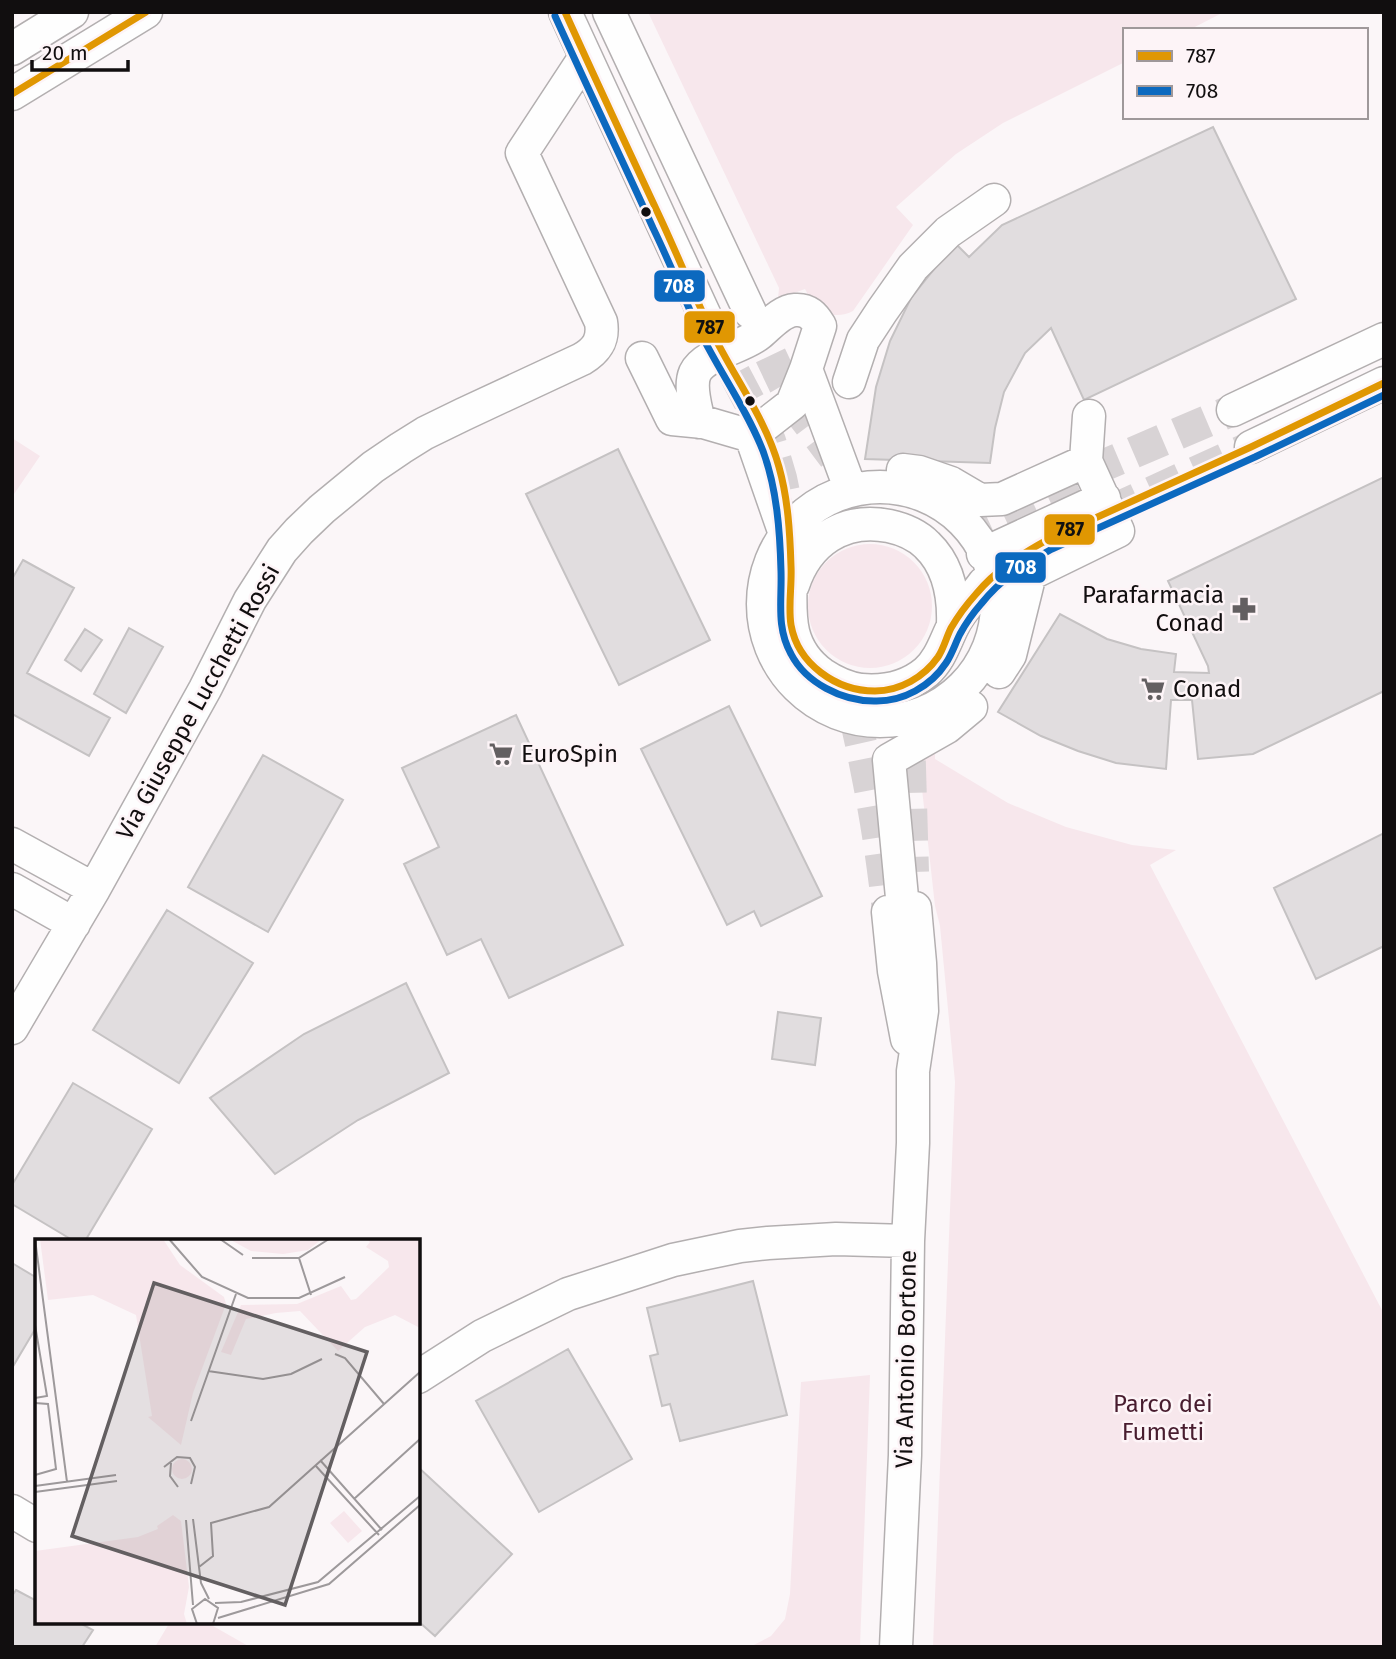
<svg xmlns="http://www.w3.org/2000/svg" width="1396" height="1659" viewBox="0 0 1396 1659" font-family="'Fira Sans',sans-serif">
<rect width="100%" height="100%" fill="#fbf6f8"/>
<path fill="#f7e7ec" d="M648 12H1224L1189 30H1125V62L1003 123 956 154 896 207 913 225 853 311C841 318 823 316 814 305 810 301 808 294 805 289L778 299 779 288Z
M12 438 40 456 12 497Z
M808 606a62 62 0 1 1 124 0a62 62 0 1 1-124 0Z
M924 750 935 751V759L1008 803 1066 827 1132 845 1176 850 1150 865 1384 1314V1647H933L955 1082 940 926 935 906 920 771Z
M870 1375 860 1647H750L771 1636 785 1619 790 1594 801 1382Z
M170 1622H206L250 1647H155Z"/>
<path fill="#e1dddf" stroke="#c5c2c3" stroke-width="2" d="M1213 127 1296 299 1084 400 1051 328 1025 353 1004 392 995 428 990 463 865 459 876 387 890 341 911 298 955 243 969 257 1002 225Z
M618 449 710 640 619 685 526 494Z
M1384 477V691L1253 754 1198 759 1192 700H1171L1166 769 1116 763 1078 751 1041 736 998 712 1060 614 1107 639 1141 649 1176 654 1174 672 1209 673 1208 666 1168 581Z
M23 560 74 588 27 673 110 718 89 756 12 714V579Z
M129 628 163 647 126 713 94 694Z
M85 629 102 640 81 671 65 660Z
M729 706 822 896 761 926 754 911 727 925 641 749Z
M516 715 623 945 509 998 481 939 447 955 404 864 439 847 402 768Z
M263 755 343 800 268 932 188 887Z
M1384 833V946L1316 979 1274 888Z
M167 910 253 963 179 1083 93 1030Z
M406 983 449 1073 358 1120 275 1174 210 1098 304 1034Z
M778 1012 821 1018 815 1065 772 1059Z
M73 1083 152 1129 85 1241H74L12 1204V1185Z
M12 1263 37 1278V1326L12 1368Z
M753 1281 787 1415 680 1441 670 1404 662 1406 650 1356 658 1354 647 1308Z
M568 1349 632 1459 539 1512 476 1401Z
M418 1467 512 1554 435 1636 418 1621Z
M16 1590 37 1601V1622H78L93 1630 82 1647H12V1596Z"/>
<g fill="none" stroke-linecap="round" stroke-linejoin="round">
<path stroke="#d8d3d5" stroke-width="32" stroke-dasharray="32 16" stroke-linecap="butt" d="M750 312 784 384 803 416 834 457
M712 331 770 441 781 478 788 512
M958 531 1053 487 1233 410
M984 583 1003 565 1047 540 1251 447
M854 712C869 778 881 844 888 912
M911 713 909 733 913 872"/>
<g stroke="#b3afb0" stroke-width="35">
<path id="minor" d="M565 12 712 331
M609 12 750 312
M12 49 72 12
M12 94 146 12
M642 358 672 419 703 422 751 436 784 531
M849 382 863 340 882 311 913 267 948 232 994 200
M1233 410 1384 339
M699 422C696 407 689 387 695 373 705 353 742 348 759 334 770 325 781 311 795 310 808 309 814 316 820 326L806 369 850 488
M751 436 792 404 806 369
M1251 447 1384 383
M903 470 919 472 951 483 980 500 1002 499 1086 461 1089 416
M763 604a117 117 0 1 1 234 0a117 117 0 1 1-234 0Z
M790 535C790 547 792 560 791 572 790 612 785 647 822 674 834 682 847 688 861 690 884 692 908 687 926 672 940 660 945 642 953 626 960 611 974 597 984 583
M983 554 1104 498
M793 585C807 542 843 517 889 526 903 529 916 534 927 545 949 566 954 595 953 624
M999 672 1010 655 1030 574 1118 531 1086 461
M12 844 94 889
M12 889 74 924
M903 908 889 760 947 727 971 707
M888 912 894 971 907 1039
M12 1028 94 889 205 689 250 600 282 550 299 531 322 509 373 467 401 448 425 433 464 414 582 359C597 350 604 340 601 322L522 153 585 57
M418 1377 482 1336 568 1294 673 1260 740 1246 768 1243 836 1239 908 1241
M12 1511 37 1526
M896 1647 905 1455 908 1241 913 1143V1071L922 1011 920 963 915 908"/>
</g>
<use href="#minor" stroke="#fefefe" stroke-width="32"/>
<g stroke="#fdf4f7" stroke-width="12">
<path id="bus-1" d="M565 12C597 83 630 153 663 224 679 259 694 295 711 330 733 376 765 417 779 467 788 499 790 533 791 566 792 586 788 606 791 625 798 664 836 691 875 691 900 691 924 677 938 657 944 648 946 638 951 628 958 616 967 604 976 594 996 570 1020 555 1047 540L1251 447 1384 383
M12 94 146 12"/>
</g>
<g stroke="#fdf4f7" stroke-width="12">
<path id="bus-2" d="M555 16C587 87 621 157 653 228 670 263 684 299 701 334 721 374 747 410 763 451 777 489 780 532 781 571 782 601 776 627 791 654 806 683 842 701 874 701 903 702 931 686 946 663 952 654 955 644 960 634 966 623 973 613 981 604 1001 579 1024 564 1052 549L1255 457 1384 395"/>
</g>
<use href="#bus-1" stroke="#e09702" stroke-width="7"/>
<use href="#bus-2" stroke="#0c69bf" stroke-width="7"/>
</g>
<defs>
<g id="pharmacy-bare" transform="scale(1.89)"><path d="M-2-6h4v4h4v4h-4v4h-4v-4h-4v-4h4Z" fill="#635f61" stroke="#fdf4f7" stroke-width="2.5" paint-order="stroke"/></g>
<g id="supermarket-bare" transform="scale(1.89)"><path d="M-6-5.5h2.5l.6 2H6L4.5 2H-2.5L-4.4-4H-6ZM-1.5 3.2a1.3 1.3 0 1 0 .1 0ZM3 3.2a1.3 1.3 0 1 0 .1 0Z" fill="#635f61" stroke="#fdf4f7" stroke-width="2.5" paint-order="stroke"/></g>
</defs>
<g fill-rule="evenodd">
<use href="#pharmacy-bare" x="1244" y="609"/>
<use href="#supermarket-bare" x="1153" y="689"/>
<use href="#supermarket-bare" x="501" y="754"/>
</g>
<g fill="#110e0f" stroke="#fdf4f7" stroke-width="2.5">
<circle cx="646" cy="212" r="6"/>
<circle cx="750" cy="401" r="6"/>
</g>
<g text-anchor="middle" dominant-baseline="central" stroke-width="5" stroke-linejoin="round" paint-order="stroke">
<g font-size="24" fill="#110e0f" stroke="#fdf4f7" text-anchor="start">
<text x="1224" y="595" text-anchor="end">Parafarmacia<tspan x="1224" dy="28">Conad</tspan></text>
<text x="1173" y="689">Conad</text>
<text x="521" y="754">EuroSpin</text>
</g>
<g font-size="24" fill="#110e0f" stroke="#fdf4f7">
<text transform="translate(198 702) rotate(-61)">Via Giuseppe Lucchetti Rossi</text>
<text transform="translate(906 1359) rotate(-89)">Via Antonio Bortone</text>
</g>
<g font-size="24" fill="#481d2f" stroke="#fdf4f7">
<text x="1163" y="1404">Parco dei<tspan x="1163" dy="28">Fumetti</tspan></text>
</g>
</g>
<g transform="translate(35 1239)">
<rect width="385" height="385" fill="#fbf6f8"/>
<path d="M5 0H128L145 26 189 58 191 65 158 154 146 206 113 178 117 177 101 76 58 56 13 61ZM194 0H287L273 11 248 15 216 12ZM331 0H385V89L360 76 330 88 303 112 265 72 241 74 211 80 196 116 186 113 206 66 262 65 306 47 316 61 321 60 354 28 353 22 331 8 335 3ZM137 230a10 10 0 1 1 20 0a10 10 0 1 1-20 0ZM309 272 327 292 313 304 295 284ZM138 276 146 282 154 348 149 375 152 385H0V312L103 298 123 290 122 287Z" fill="#f7e7ec"/>
<path fill="none" stroke="#9d999b" stroke-width="2" d="M0 0 32 243M134 0 167 38 213 59H264L310 38M185 0 208 16M217 19H264M276 56 264 19 294 0M0 86 12 157 0 159M300 115 310 119 349 165M173 132 228 140 256 135 287 120M0 164 13 165 21 230 0 236M156 182 201 55M285 221 347 291M136 224 135 237 143 248M280 226 344 296M129 228 142 218 155 219 160 228 156 245M0 247 81 236M0 253 82 242M319 260 385 200M158 280 166 344 174 360M151 281 158 366M164 328 178 317 176 284 234 268 385 133M180 364 206 363 283 343 385 257M183 379 294 345 385 266M162 385 157 370 170 360 183 369 178 385"/>
<path fill="#635f61" fill-opacity="0.15" stroke="#635f61" stroke-width="3.5" d="M119 44 332 113 250 366 37 297Z"/>
<rect width="385" height="385" fill="none" stroke="#110e0f" stroke-width="3.5"/>
</g>
<g stroke="#fdf4f7" stroke-width="2.5">
<rect x="653" y="269" width="53" height="34" rx="7" fill="#0c69bf"/>
<rect x="683" y="310" width="53" height="34" rx="7" fill="#e09702"/>
<rect x="1043" y="513" width="53" height="33" rx="7" fill="#e09702"/>
<rect x="994" y="551" width="53" height="33" rx="7" fill="#0c69bf"/>
</g>
<g font-size="19" text-anchor="middle" font-weight="bold" fill="#fff">
<text x="679" y="293">708</text>
<text x="1021" y="574">708</text>
</g>
<g font-size="19" text-anchor="middle" font-weight="bold" fill="#111">
<text x="710" y="334">787</text>
<text x="1070" y="536">787</text>
</g>
<rect width="1396" height="1659" fill="none" stroke="#110e0f" stroke-width="28"/>
<rect x="1123" y="28" width="245" height="91" fill="#fdf4f7" stroke="#9f989a" stroke-width="2"/>
<rect x="1137" y="51" width="35" height="10" fill="#e09702" stroke="#9f989a" stroke-width="2"/>
<text x="1186" y="63" font-size="21" fill="#110e0f">787</text>
<rect x="1137" y="86" width="35" height="10" fill="#0c69bf" stroke="#9f989a" stroke-width="2"/>
<text x="1186" y="98" font-size="21" fill="#110e0f">708</text>
<path d="M32 60v10h96v-10" fill="none" stroke="#110e0f" stroke-width="3.5"/>
<text x="42" y="60" font-size="21" fill="#110e0f" stroke="#fdf4f7" stroke-width="5" paint-order="stroke">20 m</text>
</svg>
